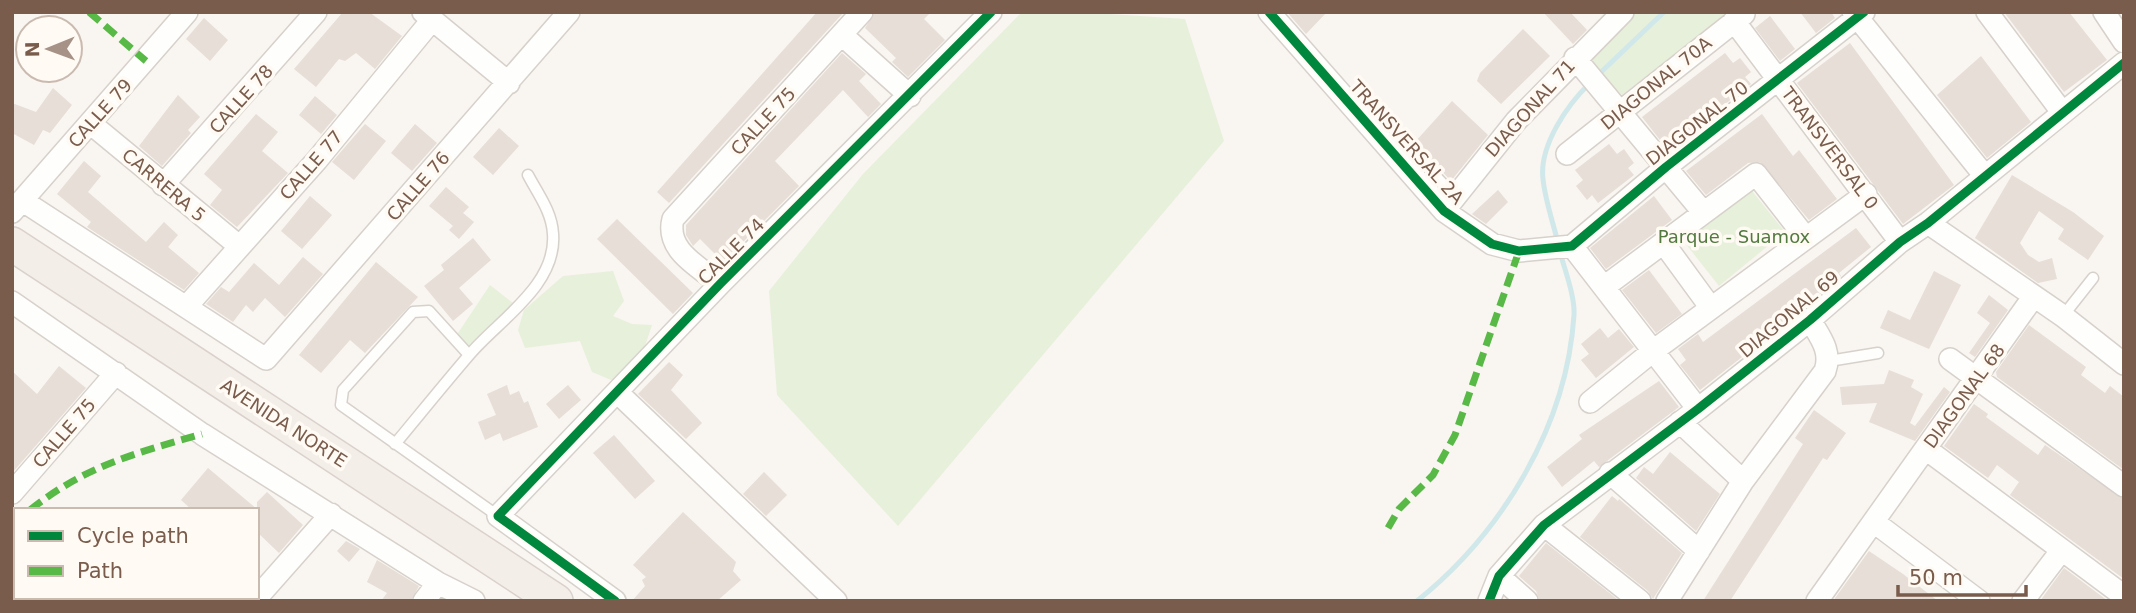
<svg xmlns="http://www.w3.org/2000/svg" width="2136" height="613" viewBox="0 0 2136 613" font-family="'DejaVu Sans',sans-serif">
<rect width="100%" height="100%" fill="#f9f5f0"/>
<path fill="#e7f0db" d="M1022 12H1080L1185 19 1224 141 898 526 777 395 769 291 863 174Z
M1629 12H1728L1622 95 1581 56Z
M1748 186 1785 232 1719 286 1682 239Z
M613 271 624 301 613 316 632 324 652 325 639 364 623 385 592 372 580 341 525 348 518 330 524 310 563 276Z
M490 285 514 304 470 349 456 336Z"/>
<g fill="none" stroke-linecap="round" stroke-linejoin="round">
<path stroke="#d0e8ea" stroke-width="5" d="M1597 76 1664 12
M1558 243C1553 222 1545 200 1543 179 1539 146 1567 105 1590 83
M1417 601C1503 532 1567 425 1574 315 1575 296 1565 271 1560 252"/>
</g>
<path fill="#e6ded7" d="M343 12H369L402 36 375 69 356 53 345 61 339 59 316 87 294 69Z
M817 12H844L669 203 657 192Z
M875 12H931L924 19 945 40 908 77 892 62 896 58 865 28Z
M1287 12H1327L1306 34Z
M1543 12H1570L1587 30 1573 44Z
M1800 12H1831L1835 18 1816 33Z
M2004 12H2069L2107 60 2064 92Z
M1770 16 1795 49 1780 61 1755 28Z
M204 18 228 40 210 61 186 39Z
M1523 29 1550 56 1501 104 1477 81 1480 73Z
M1850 43 1954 185 1903 224 1797 83Z
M842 53 866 74 859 81 881 104 868 117 843 90 775 161 799 186 723 262 700 239 693 246 686 235V225Z
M1725 53 1733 63 1740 58 1751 72 1745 77 1751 84 1667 149 1642 117Z
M1981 56 2031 122 1987 158 1937 95Z
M53 88 72 105 50 133 43 130 34 145 12 133V103L36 112Z
M178 95 200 117 188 130 191 133 162 166 139 146Z
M315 96 337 115 321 134 299 115Z
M1452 101 1488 135 1451 181 1415 142Z
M256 114 278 132 262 151 288 173 237 227 210 205 222 190 204 174Z
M1762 114 1793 156 1799 150 1837 199 1809 220 1760 162 1748 163 1706 195 1686 171Z
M365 124 386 141 354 180 332 162Z
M415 124 437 143 412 171 391 153Z
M499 128 519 146 493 175 473 157Z
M1609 144 1617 154 1624 149 1634 163 1628 168 1634 175 1598 203 1592 195 1587 200 1576 186 1583 180 1575 170Z
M84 161 101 176 88 192 146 242 164 222 178 235 168 247 199 273 184 290 87 227 91 222 57 194Z
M2012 175 2073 212 2104 236 2088 260 2058 239 2064 229 2039 211 2020 243 2028 255 2039 262 2052 258 2057 279 2038 283 1975 238Z
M446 187 469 207 463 213 474 222 459 239 449 230 453 226 429 206Z
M1498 190 1508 202 1486 224 1472 214Z
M310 196 332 215 302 249 281 231Z
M1654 196 1672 220 1606 269 1590 248Z
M617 219 693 293 673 314 597 239Z
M1856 228 1871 247 1839 273 1841 276 1802 310 1700 390 1680 365 1686 360 1678 349 1698 334 1703 342Z
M473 238 491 260 459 288 473 304 453 321 424 286 444 270 441 265Z
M303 257 323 274 285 317 265 298 253 312 246 305 233 322 206 304 221 287 229 292 254 263 279 285Z
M376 262 418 297 365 353 350 340 321 373 299 355Z
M1649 270 1682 314 1656 333 1622 290Z
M1934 271 1961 285 1929 349 1880 328 1888 310 1910 320Z
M1989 295 2008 310 1975 357 1969 353 1990 323 1977 313Z
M2029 325 2086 367 2081 375 2105 393 2110 386 2124 397V470L1997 377 1996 372Z
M1600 328 1608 338 1619 329 1634 347 1596 378 1581 360 1589 354 1581 344Z
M669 362 683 375 671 390 702 423 686 439 638 394Z
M59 366 86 388 12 473V371L37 394Z
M1889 370 1914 380 1911 387 1923 394 1910 423 1915 426 1944 387 1950 392 1915 441 1869 422 1877 403 1842 405 1840 387 1884 384Z
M1659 381 1679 407 1599 467 1594 461 1562 487 1547 467 1582 439 1579 435Z
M507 385 510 395 519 391 524 403 528 401 538 427 503 441 500 433 485 440 478 422 496 415 487 394Z
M568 385 581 400 559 419 546 404Z
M1974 404 1988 414 1986 417 2038 455 2045 445 2124 499V579L2010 495 2019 482 1997 465 1988 478 1944 446Z
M1814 410 1846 433 1827 460 1823 458 1730 601H1703L1803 444 1795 438Z
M614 435 655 481 635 499 593 453Z
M1670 452 1720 494 1696 531 1636 478 1644 467 1653 474Z
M208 468 257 509V502L267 492 303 525 279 553 257 532V510H192L181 500Z
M764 472 787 495 766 516 743 494Z
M1612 496 1618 501 1619 499 1682 553 1653 599 1648 591 1580 537Z
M683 512 736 562 733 571 741 580 717 601H632L645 586 642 580 646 577 633 565Z
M346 541 360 549 349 562 337 551Z
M1546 543 1617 599 1615 601H1540L1536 591 1519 576Z
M1869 551 1903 574 1938 601H1833Z
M377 560 419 586 411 601H381L387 593 367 582Z
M2064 568 2108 601H2040Z"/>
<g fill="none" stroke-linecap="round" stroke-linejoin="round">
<g stroke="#d7d1cb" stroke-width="13">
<path id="service" d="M1384 141 1404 142 1455 197
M2063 316 2093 278
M469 355 429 311 413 312 343 390 341 405 498 516
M1829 361 1878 353
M395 444C420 414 445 383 470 354 499 320 557 285 553 234 552 212 538 194 528 175"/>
</g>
<g stroke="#d7d1cb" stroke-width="24">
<path id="minor" d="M423 12 509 83
M1269 12 1444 211 1492 244 1519 251 1572 246 1666 167 1864 12
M1853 12 1984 175
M1987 12 2062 112
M2104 12 2124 42
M1734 21 1900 242
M842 35 910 96
M1575 58 1703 212
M90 123 239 246
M1567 154 1744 14
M163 185 316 12
M23 201 266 359 569 12
M1444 211 1516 121 1623 12
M12 212 187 12
M1928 223 2063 316 2124 364
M1665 245 1711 308
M1572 246 1698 409
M720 284C698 266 665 250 673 219L862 12
M1604 287 1756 174 1806 238
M12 302 202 434 438 583 474 601
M186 307 317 160 432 20
M1950 359 2124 486
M618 393 836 601
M1590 402 1653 351 1866 194
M1680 422 1743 481
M1926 449 2124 596
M1610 473 1699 551
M12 493 116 373
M1874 522 1979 601
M1544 525 1640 601
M1499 576 1527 601
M254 601 331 514
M424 601 438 583
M615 601 498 516 720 284 991 12
M1489 601 1499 576 1544 525 1698 409 1810 320 1900 242 1928 223 2124 63
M1667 601 1743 481 1825 371C1832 351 1820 337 1810 320
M1817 601 2034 296
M2023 601 2061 551"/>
</g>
<g stroke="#dad1cc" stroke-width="36">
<path id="primary" d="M12 244 556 601"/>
</g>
<use href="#service" stroke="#fefefd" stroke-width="10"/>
<use href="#minor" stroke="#fefefd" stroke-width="21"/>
<use href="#primary" stroke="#f3eee8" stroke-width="33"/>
<path stroke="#58b947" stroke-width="7" stroke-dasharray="14 7" stroke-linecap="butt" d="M89 12 146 61
M30 510C85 466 136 453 202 434
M12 524 16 522
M1388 528 1399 509 1433 475 1455 435 1519 251"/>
<g stroke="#fffaf3" stroke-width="13">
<path id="cycleway" d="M1269 12 1444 211 1492 244 1519 251 1572 246 1666 167 1864 12
M615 601 498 516 720 284 991 12
M1489 601 1499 576 1544 525 1698 409 1810 320 1900 242 1928 223 2124 63"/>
</g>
<use href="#cycleway" stroke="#00873e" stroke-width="9"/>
</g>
<g text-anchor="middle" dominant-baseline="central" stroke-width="7" stroke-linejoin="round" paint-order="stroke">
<g font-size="18" fill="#7a5c4d" stroke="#fffaf3">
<text transform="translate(1656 83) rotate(-39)">DIAGONAL 70A</text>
<text transform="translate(241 99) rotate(-48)">CALLE 78</text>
<text transform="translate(1530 108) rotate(-48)">DIAGONAL 71</text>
<text transform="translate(100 113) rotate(-48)">CALLE 79</text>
<text transform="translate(763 121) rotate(-47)">CALLE 75</text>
<text transform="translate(1697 123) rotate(-38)">DIAGONAL 70</text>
<text transform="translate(1407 142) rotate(48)">TRANSVERSAL 2A</text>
<text transform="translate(1830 148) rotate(53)">TRANSVERSAL 0</text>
<text transform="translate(311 165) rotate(-49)">CALLE 77</text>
<text transform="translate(164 185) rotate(40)">CARRERA 5</text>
<text transform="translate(418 186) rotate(-49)">CALLE 76</text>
<text transform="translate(731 251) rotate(-45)">CALLE 74</text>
<text transform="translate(1789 314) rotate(-40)">DIAGONAL 69</text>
<text transform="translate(1964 396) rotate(-54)">DIAGONAL 68</text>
<text transform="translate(284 423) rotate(33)">AVENIDA NORTE</text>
<text transform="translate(64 433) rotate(-49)">CALLE 75</text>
</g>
<g font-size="18" fill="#537a41" stroke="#fffaf3">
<text x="1734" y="236">Parque - Suamox</text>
</g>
</g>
<rect width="2136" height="613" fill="none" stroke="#7a5c4d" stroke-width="28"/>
<rect x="14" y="508" width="245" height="91" fill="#fffaf3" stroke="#cabbb1" stroke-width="2"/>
<rect x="28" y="531" width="35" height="10" fill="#00873e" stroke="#cabbb1" stroke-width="2"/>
<text x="77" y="543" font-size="21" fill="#7a5c4d">Cycle path</text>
<rect x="28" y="566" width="35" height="10" fill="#58b947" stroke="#cabbb1" stroke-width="2"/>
<text x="77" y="578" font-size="21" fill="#7a5c4d">Path</text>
<g transform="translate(49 49) rotate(269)"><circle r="33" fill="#fffaf3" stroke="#cabbb1" stroke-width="2"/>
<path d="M0-5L12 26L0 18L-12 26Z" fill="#a69286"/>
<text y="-10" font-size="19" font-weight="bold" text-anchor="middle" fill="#7a5c4d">N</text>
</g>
<path d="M1898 585v10h128v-10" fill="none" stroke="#7a5c4d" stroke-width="3.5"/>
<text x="1909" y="585" font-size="21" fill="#7a5c4d" stroke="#fffaf3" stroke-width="5" paint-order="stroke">50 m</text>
</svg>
